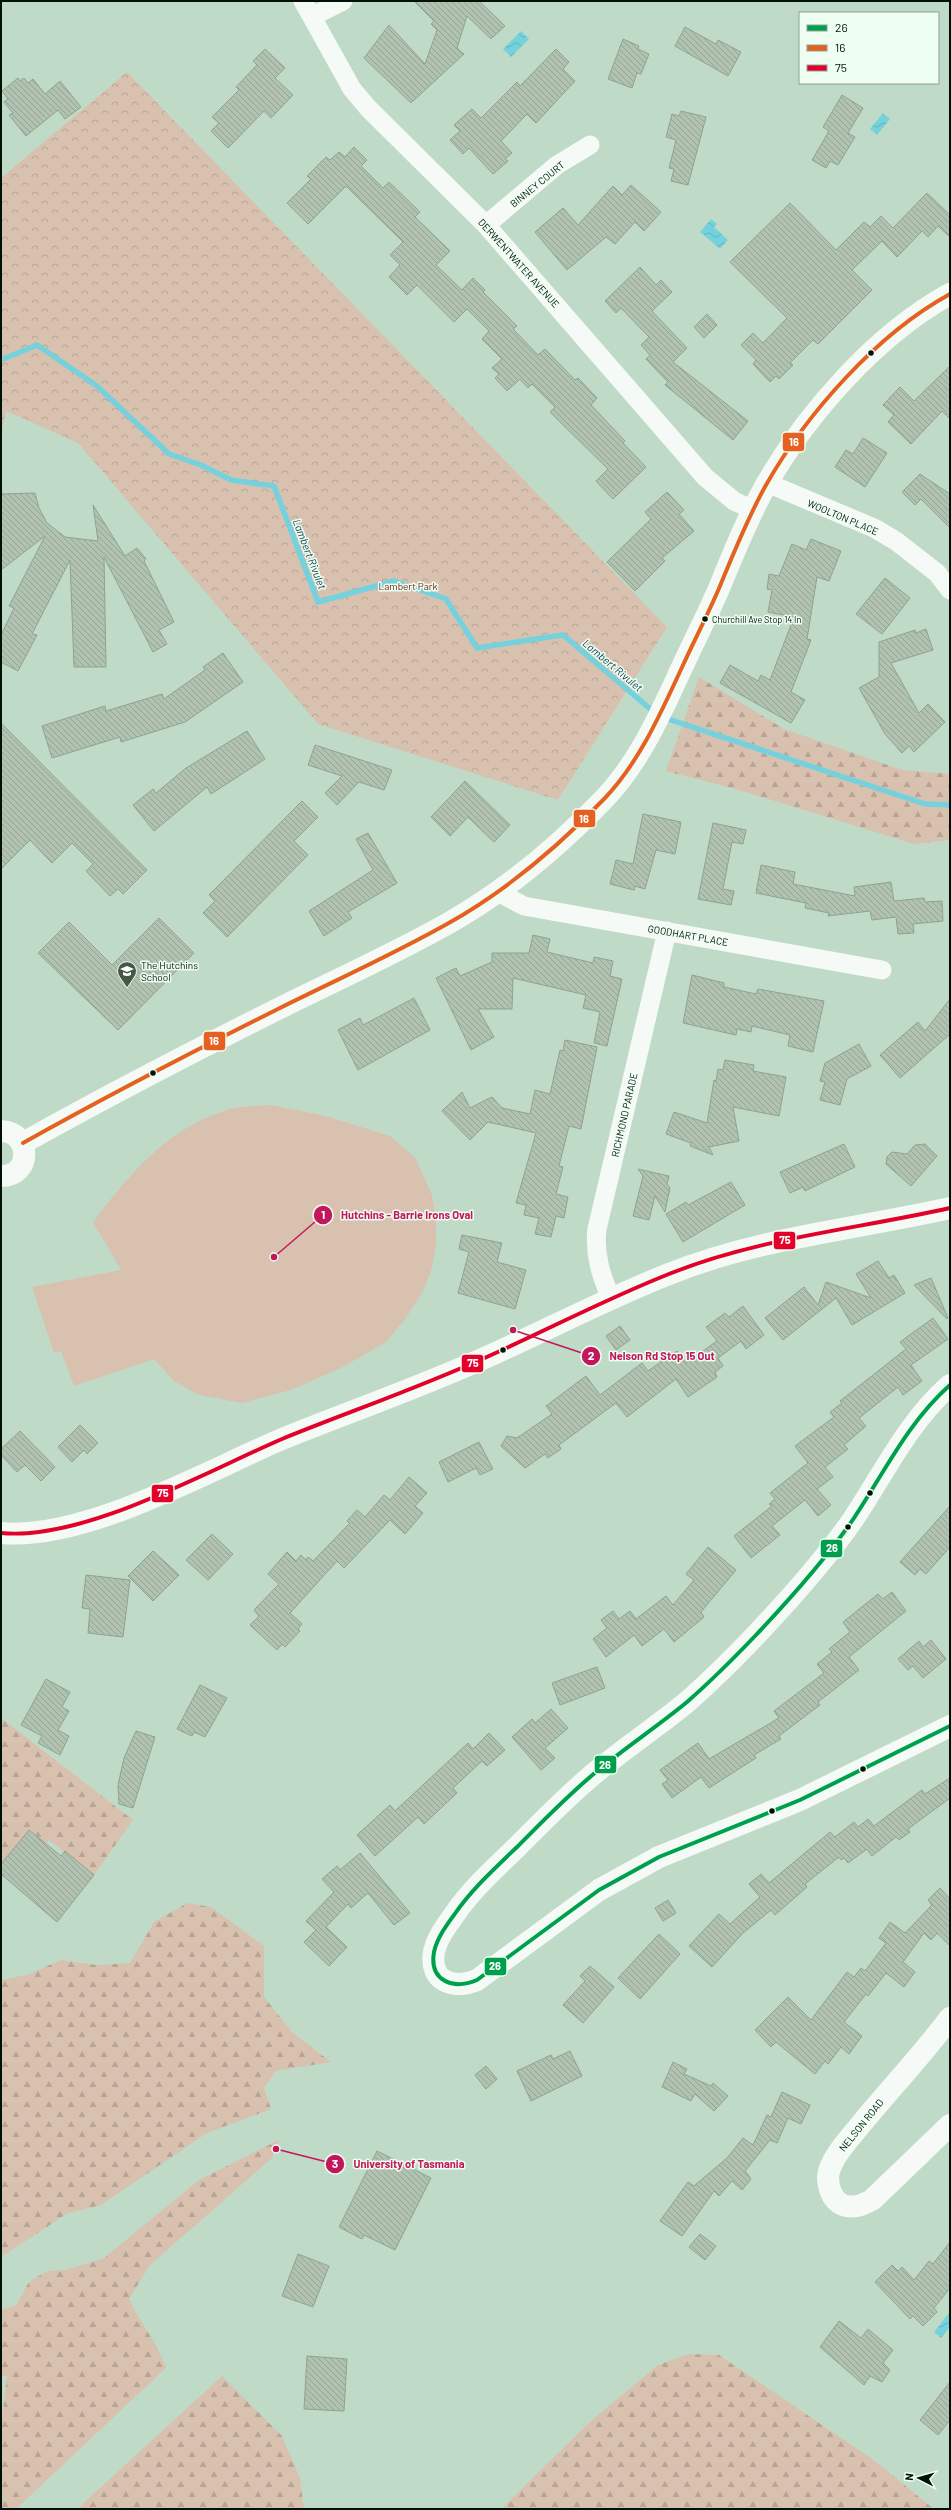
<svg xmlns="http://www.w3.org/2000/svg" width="951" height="2510" viewBox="0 0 951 2510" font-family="Barlow,sans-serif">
<defs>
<pattern id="forest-firs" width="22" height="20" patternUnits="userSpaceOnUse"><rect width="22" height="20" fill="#d9c1b0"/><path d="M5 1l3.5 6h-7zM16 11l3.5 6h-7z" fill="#b8a596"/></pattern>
<pattern id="park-crowns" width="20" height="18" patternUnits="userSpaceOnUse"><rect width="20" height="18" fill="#d9c1b0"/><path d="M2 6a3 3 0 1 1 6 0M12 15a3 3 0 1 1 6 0" fill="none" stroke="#b8a596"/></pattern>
<pattern id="water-waves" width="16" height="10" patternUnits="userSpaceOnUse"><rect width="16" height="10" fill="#75d2dd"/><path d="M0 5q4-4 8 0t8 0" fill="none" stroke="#63b3bc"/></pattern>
<pattern id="building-back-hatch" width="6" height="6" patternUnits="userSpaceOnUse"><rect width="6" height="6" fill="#b1c3b0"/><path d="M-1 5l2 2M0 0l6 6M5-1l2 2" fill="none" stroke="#96a696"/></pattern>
</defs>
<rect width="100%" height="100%" fill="#bfdbc7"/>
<path fill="url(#forest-firs)" d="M699 677 784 729 902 770 950 774V840L914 844 739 790 666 771Z
M1 1718 133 1820 94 1875 49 1840 45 1844 29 1830 1 1864Z
M187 1903 211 1907 264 1946V1997L292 2032 331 2062 276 2071 264 2088 271 2109 207 2133 101 2205 68 2213 1 2257V1980L27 1975 61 1960 97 1965 130 1963 154 1922Z
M279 2140 272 2158 150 2265 129 2299C140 2323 158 2343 166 2368L16 2509H1V2425L7 2376H1V2310L16 2305 29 2282 47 2271 66 2270 104 2258 199 2180Z
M688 2354 719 2355 875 2461 934 2509H501L592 2420 658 2365Z
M222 2376 282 2436 300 2478 304 2509H77Z"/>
<path fill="url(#park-crowns)" d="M127 72 667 627 558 800 318 724 78 443 6 411 1 435V178Z"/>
<path fill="#d9c1b0" d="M270 1105 326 1116 390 1136 415 1157 432 1195 436 1219V1244L431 1271 423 1291 406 1318 386 1342 341 1368 291 1390 242 1403 199 1395 174 1381 154 1359 74 1386 61 1351 54 1353 32 1287 121 1270 93 1222C128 1176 165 1131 221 1112 236 1106 254 1106 270 1105Z"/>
<path fill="url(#water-waves)" d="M521 31 529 39 511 57 503 49Z
M883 113 890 119 877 135 870 129Z
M711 219 717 224 714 227 728 240 720 249 700 232Z
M949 2313 950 2327 941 2338 934 2332Z"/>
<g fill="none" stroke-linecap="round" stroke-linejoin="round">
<path stroke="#75d2dd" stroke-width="5.5" d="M1 360 37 345 97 386 169 454 201 465 231 480 274 486 318 602 394 581 446 599 477 648 563 635 655 713
M662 717 925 804 950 805"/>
</g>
<path fill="url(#building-back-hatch)" stroke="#90a290" d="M414 1H479L505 26 491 39 467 16 457 48 464 54 411 103 364 58 389 25 425 64 437 30 431 24 434 21Z
M685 27 716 44 718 40 741 52 728 76 675 46Z
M623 39 639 46 638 49 649 54 641 74 637 73 632 88 608 79Z
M265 49 285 68 275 78 293 95 271 118 264 111 228 148 211 131 219 123 212 117 239 90 236 87 257 65 253 61Z
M556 49 569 62 563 69 575 81 536 123 527 114 501 141 512 153 505 159 508 161 493 174 469 148 463 154 450 140 460 131 454 125 472 109 481 118 517 82 520 86Z
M18 78 20 81 24 78 28 83 33 79 45 94 60 81 81 107 65 119 58 110 26 136 9 115 13 113 4 102 8 99 2 91Z
M842 95 863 108 848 133 855 137 838 165 830 161 826 168 812 160 829 131 823 127Z
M681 111 706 117 688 185 671 181 674 169 669 168 676 140 666 137 672 114 679 116Z
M354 147 367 160 361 166 383 188 389 182 420 212 415 217 450 251 436 265 462 290 473 278 485 290 483 292 517 326 513 329 538 355 545 349 575 380 578 378 597 398 591 405 625 441 623 443 646 467 613 499 596 481 608 469 550 412 555 407 532 384 528 388 520 379 507 391 495 378 499 374 492 368 502 359 482 339 489 331 467 309 454 322 417 285 407 295 389 277 400 265 390 255 403 242 346 186 308 224 287 203 311 179 307 176 326 157 330 160 339 152 345 157Z
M631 185 661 212 644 231 635 222 615 244 606 237 567 270 535 232 563 208 578 225 613 186 622 195Z
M927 193 950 215V237L938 226 928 237 922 231 897 257 882 241 852 270 872 290 818 344 813 340 790 363 793 365 779 379 776 376 770 382 753 364 756 360 741 345 753 333 763 343 787 318 730 262 790 203 836 250 864 222 870 227 881 216 893 228Z
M640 267 656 285 661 280 672 292 652 311 687 348 673 362 748 421 733 440 665 385 668 382 646 359 650 355 641 345 649 337 621 308 616 313 605 301Z
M707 314 717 325 704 338 694 327Z
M950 366V419L942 411 911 444 888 422 894 415 883 405 900 387 914 401Z
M863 438 887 453 865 487 835 467 846 450 853 454Z
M920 474 950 494V528L921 499 915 505 902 492Z
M667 492 684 510 679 514 694 531 662 558 665 561 635 591 607 562 651 519 645 512Z
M35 493 39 508 47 523 65 537 98 541 93 505 125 556 137 548 146 559 144 561 174 622 159 630 167 644 153 652 104 557 106 667H74L70 560 32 634 37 635 18 671 1 662V635L14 608 9 606 45 536 1 570V494Z
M811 539 841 551 829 581 817 577 807 639 811 640 791 692 805 700 791 723 720 683 730 665 758 681 761 675 770 680 794 617 768 612 772 590 767 589 769 574 779 576 792 544 806 550Z
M885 578 910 598 882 634 856 614Z
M926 629 933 650 891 663 919 713 928 704 945 722 914 752 909 746 902 753 885 734 859 688 879 677V642L915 630 916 633Z
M223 653 243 682 185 722 121 742 120 737 52 758 42 726 105 706 106 711 162 694 164 699 205 670 203 667Z
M1 723 147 870 123 894 118 889 110 896 86 871 93 864 72 843 52 863 30 840 1 869Z
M247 731 265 759 211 794 207 787 154 831 133 805 153 789 156 793 186 768Z
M315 745 392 770 384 790 359 782 337 805 325 793 342 776 308 765Z
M465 781 510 825 494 842 468 817 450 836 431 817Z
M302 801 318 817 294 841 308 855 227 937 203 913 215 901 209 895Z
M643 814 681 822 675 854 656 850 645 889 635 886 634 890 610 884 616 860 633 864Z
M713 823 746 830 743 844 732 842 723 889 734 891 731 905 698 899Z
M368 833 397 883 348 912 352 918 324 936 309 911 373 870 356 839Z
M761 865 795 872 793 884 855 896 854 887 891 882 894 901 924 898 925 902 942 901 943 921 913 924 914 933 898 934 896 917 872 920 870 911 828 916 829 913 805 908 806 903 756 893Z
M159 918 194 953 118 1030 38 953 69 922 112 965Z
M533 935 550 939 547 952 593 963 594 957 613 961 610 976 622 979 607 1046 594 1043 600 1012 583 1008 586 995 513 978 512 1009H478L494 1037 471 1050 436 978 456 968 460 976 492 962V953H529Z
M692 975 724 983V987L756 994 758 989 824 1001 813 1052 788 1046 790 1035 752 1026 751 1032 737 1029 736 1035 683 1023Z
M414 998 430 1030 358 1070 338 1030 360 1018 363 1025Z
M950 999V1034L900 1078 880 1055 918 1022 925 1031Z
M565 1040 597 1047 581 1129 569 1126 559 1166 563 1167 556 1194 568 1197 564 1218 556 1216 551 1237 535 1234 539 1218 524 1215 526 1205 516 1203 536 1133 488 1122 470 1140 442 1111 462 1092 470 1108 492 1097 502 1108 530 1114 535 1090 550 1094 560 1050 563 1051Z
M859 1044 871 1066 847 1079 840 1105 820 1100 825 1082 820 1081 825 1063Z
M725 1060 754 1065 753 1071 786 1077 779 1116 733 1107 739 1141 709 1147 713 1155 690 1146 691 1143 666 1134 674 1112 707 1123 714 1080 716 1081 718 1069 723 1070Z
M844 1144 855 1167 805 1191 803 1187 790 1193 780 1172Z
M925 1144 937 1156 911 1186 886 1164 887 1157 892 1152 907 1154 915 1145Z
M638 1169 669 1176 667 1184 670 1188 665 1212 655 1196 649 1220 633 1216 643 1176Z
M731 1182 745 1205 683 1242 666 1214 686 1202 688 1205Z
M462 1235 502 1243 497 1262 526 1270 515 1309 458 1293 469 1252 459 1249Z
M878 1261 889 1278 894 1275 905 1293 852 1325 836 1298 783 1340 765 1318 804 1287 818 1305 826 1282 871 1298 856 1274Z
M931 1278 948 1318 947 1319 914 1285Z
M743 1306 764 1335 746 1349 741 1341 718 1358 723 1366 715 1372 717 1377 688 1397 676 1379 627 1417 616 1403 559 1445 561 1449 548 1458 545 1454 525 1468 501 1446 507 1436 517 1438 552 1414 546 1406 586 1376 600 1395 642 1363 648 1371 677 1351 686 1363 717 1341 706 1327 725 1313 729 1317Z
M933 1318 948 1339 911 1365 922 1381 903 1395 898 1387 859 1418 866 1426 844 1445 848 1449 825 1467 833 1477 817 1489 831 1505 818 1516 805 1500 772 1526 780 1535 751 1558 734 1536 772 1506 769 1504 775 1499 770 1493 808 1463 795 1446 834 1417 830 1412 842 1403 840 1401 906 1349 900 1342Z
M620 1326 630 1340 616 1350 606 1336Z
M80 1425 98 1443 87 1454 84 1450 72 1462 58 1447Z
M20 1431 55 1467 41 1481 25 1465 17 1472 1 1455V1449Z
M479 1442 493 1469 480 1475 476 1468 448 1482 439 1462Z
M409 1477 427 1493 415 1506 423 1513 405 1534 390 1520 344 1568 337 1561 290 1613 302 1624 298 1629 300 1631 285 1647 282 1644 277 1650 250 1625 259 1616 254 1610 279 1584 268 1574 287 1552 296 1561 301 1555 306 1560 308 1557 313 1561 350 1523 347 1521 357 1510 365 1517 384 1495 390 1500Z
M950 1506V1547L926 1574 920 1569 915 1575 900 1562Z
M212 1534 233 1554 208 1580 186 1560Z
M708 1547 736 1570 701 1612 704 1617 674 1642 664 1629 642 1646 634 1635 606 1657 593 1639 607 1628 601 1620 613 1611 619 1619 630 1611 636 1619 666 1596 673 1605 694 1580 686 1574Z
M153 1551 179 1575 153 1601 128 1576Z
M86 1575 130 1580 123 1637 88 1633 90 1609 82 1608Z
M892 1592 906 1611 849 1657 859 1670 818 1702 820 1705 779 1736 781 1739 754 1755 756 1758 709 1788 701 1777 672 1798 662 1784 668 1780 660 1770 698 1743 709 1759 779 1718 774 1711 824 1673 817 1664 832 1652 829 1649 850 1632 843 1622 878 1594 883 1599Z
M931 1640 946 1659 923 1678 913 1666 908 1670 898 1659 919 1641 923 1647Z
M597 1667 605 1688 560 1705 552 1683Z
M46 1679 70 1692 62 1707 69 1711 58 1730 69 1736 60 1755 38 1743 42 1736 21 1725Z
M200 1685 227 1698 205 1737 194 1732 192 1736 177 1729Z
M551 1709 568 1728 545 1748 555 1758 541 1770 512 1737 532 1719 535 1723Z
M136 1731 155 1737 133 1808 119 1804 118 1785 124 1758Z
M489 1733 505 1750 487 1766 482 1761 453 1788 457 1793 424 1824 418 1817 375 1856 357 1835 390 1805 395 1811 468 1743 473 1749Z
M950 1778V1798L908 1829 910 1832 899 1840 896 1837 872 1856 867 1849 848 1863 844 1858 841 1860 839 1857 805 1884 807 1887 775 1915 771 1910 743 1933 712 1967 689 1946 719 1914 730 1924 760 1897 749 1884 761 1874 769 1883 830 1832 835 1837 854 1822 858 1827 868 1819 874 1826 922 1790 925 1794Z
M29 1830 61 1856 65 1851 94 1875 57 1922 1 1874V1864Z
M360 1853 410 1913 394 1925 368 1893 351 1908 348 1904 326 1927 347 1947 329 1966 304 1942 316 1930 306 1921 334 1892 322 1879 337 1866 340 1870Z
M940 1888 950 1899V1946L937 1933 931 1940 924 1933 903 1962 915 1972 904 1987 886 1973 868 1996 866 1994 844 2022 862 2036 849 2054 841 2047 828 2064 825 2061 815 2074 776 2042 771 2047 755 2030 788 1997 811 2020 847 1972 854 1977 861 1968 865 1971 886 1943 879 1938 890 1922 905 1933 932 1905 928 1900Z
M668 1900 676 1913 663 1921 655 1908Z
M659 1934 680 1954 640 1999 618 1978Z
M590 1966 614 1987 583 2023 563 2005 585 1981 580 1976Z
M570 2051 582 2076 531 2101 517 2071 551 2055 553 2059Z
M673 2062 687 2069 684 2074 711 2086 713 2083 728 2096 714 2111 695 2094 691 2101 662 2087Z
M486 2066 497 2079 486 2089 475 2075Z
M782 2092 810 2105 801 2124 788 2118 777 2143 770 2140 745 2171 751 2179 742 2190 732 2181 719 2196 714 2191 682 2236 660 2221 688 2182 694 2186 727 2158 743 2138 753 2145 767 2115 771 2117Z
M377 2151 431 2178 395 2250 364 2235 362 2239 339 2227Z
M700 2234 716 2246 705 2260 689 2247Z
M950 2242V2288L934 2308 937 2312 923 2326 913 2316 910 2319 875 2282 892 2265 898 2271 902 2267 914 2280 929 2261 933 2264Z
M298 2254 329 2266 313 2307 282 2296Z
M839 2321 861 2338 868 2329 893 2350 883 2363 890 2370 882 2382 870 2376 864 2385 820 2347Z
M307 2356 347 2359 344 2411 304 2409Z
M950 2382V2420L938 2435 920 2420Z"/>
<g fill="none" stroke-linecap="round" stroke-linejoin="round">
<path stroke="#f5faf7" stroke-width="19" d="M303 1 352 89 368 108 486 225 705 477 734 501 753 510
M313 16 343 1
M486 225 557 165 590 145
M767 483 874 528 896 541 937 573 950 590
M498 892 524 906 882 970
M611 1298C601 1276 594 1254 597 1229L667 931"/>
<path stroke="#f5faf7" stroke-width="22" d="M1 1131C32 1132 32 1177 1 1176
M23 1143C107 1096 192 1052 278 1009 334 981 392 955 447 924 506 891 558 847 605 798 641 760 662 710 684 663 696 637 709 612 720 586 734 552 748 517 766 485 807 413 877 334 950 294
M950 1385C908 1422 884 1473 854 1518 826 1559 790 1599 756 1635 734 1658 711 1681 687 1702 658 1726 626 1747 596 1772 568 1795 543 1821 517 1847 495 1868 471 1890 454 1915 446 1926 437 1938 434 1952 429 1981 453 1990 477 1980L599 1890 659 1857 800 1800 950 1726
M1 1533C84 1541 205 1472 282 1439 351 1411 421 1387 489 1356 549 1329 608 1298 669 1274 758 1238 857 1229 950 1208
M950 2018C922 2055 891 2088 862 2123 850 2138 835 2153 829 2171 826 2183 831 2200 843 2205 854 2209 862 2205 872 2200L950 2125"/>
<g stroke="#effef3" stroke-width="7">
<path id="bus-1" d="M950 1385C908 1422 884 1473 854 1518 826 1559 790 1599 756 1635 734 1658 711 1681 687 1702 658 1726 626 1747 596 1772 568 1795 543 1821 517 1847 495 1868 471 1890 454 1915 446 1926 437 1938 434 1952 429 1981 453 1990 477 1980L599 1890 659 1857 800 1800 950 1726"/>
</g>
<g stroke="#effef3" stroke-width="7">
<path id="bus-2" d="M23 1143C107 1096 192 1052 278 1009 334 981 392 955 447 924 506 891 558 847 605 798 641 760 662 710 684 663 696 637 709 612 720 586 734 552 748 517 766 485 807 413 877 334 950 294"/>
</g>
<g stroke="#effef3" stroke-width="7">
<path id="bus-3" d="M1 1533C84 1541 205 1472 282 1439 351 1411 421 1387 489 1356 549 1329 608 1298 669 1274 758 1238 857 1229 950 1208"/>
</g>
<use href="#bus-1" stroke="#009f4d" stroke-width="4"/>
<use href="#bus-2" stroke="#e66121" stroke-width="4"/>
<use href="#bus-3" stroke="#e4002b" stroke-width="4"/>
</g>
<defs>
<g id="school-pin" transform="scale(1)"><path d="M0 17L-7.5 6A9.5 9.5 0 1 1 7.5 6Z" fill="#445849" stroke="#effef3"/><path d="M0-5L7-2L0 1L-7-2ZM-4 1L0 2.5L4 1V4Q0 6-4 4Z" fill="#fff"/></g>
</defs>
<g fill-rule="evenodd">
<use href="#school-pin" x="127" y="971"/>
</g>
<g fill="#011105" stroke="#effef3" stroke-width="1.5">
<circle cx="871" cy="353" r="3.5"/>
<circle cx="705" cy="619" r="3.5"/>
<circle cx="153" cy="1073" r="3.5"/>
<circle cx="503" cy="1350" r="3.5"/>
<circle cx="870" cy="1493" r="3.5"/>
<circle cx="848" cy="1527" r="3.5"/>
<circle cx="863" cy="1769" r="3.5"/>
<circle cx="772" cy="1811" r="3.5"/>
</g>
<g text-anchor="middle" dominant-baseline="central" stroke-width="3" stroke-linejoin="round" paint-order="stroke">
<g font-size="9" fill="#011105" stroke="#effef3" text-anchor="start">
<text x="712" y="619">Churchill Ave Stop 14 In</text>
</g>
<g font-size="10" fill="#011105" stroke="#effef3">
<text transform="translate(537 184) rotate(-39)">BINNEY COURT</text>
<text transform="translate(519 263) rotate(48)">DERWENTWATER AVENUE</text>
<text transform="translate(843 517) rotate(23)">WOOLTON PLACE</text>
<text transform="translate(688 935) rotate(10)">GOODHART PLACE</text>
<text transform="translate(624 1115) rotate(-77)">RICHMOND PARADE</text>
<text transform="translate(861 2125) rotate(-51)">NELSON ROAD</text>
</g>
<g font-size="10" fill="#702211" stroke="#effef3">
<text x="408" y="586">Lambert Park</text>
</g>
<g font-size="10" fill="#011105" stroke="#effef3" text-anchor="start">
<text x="141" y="965">The Hutchins<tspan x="141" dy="12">School</tspan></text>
</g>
<g font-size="11" font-style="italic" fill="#0e444f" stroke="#effef3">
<text transform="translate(310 554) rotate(69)">Lambert Rivulet</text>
<text transform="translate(613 665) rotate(40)">Lambert Rivulet</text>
</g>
</g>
<path fill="none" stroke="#c2185b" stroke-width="1.5" d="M274 1257L323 1215M513 1330L591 1356M276 2149L335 2164"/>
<g fill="#c2185b" stroke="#effef3" stroke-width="1.5">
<circle cx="274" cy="1257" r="4"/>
<circle cx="513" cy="1330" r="4"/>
<circle cx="276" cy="2149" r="4"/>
<circle cx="323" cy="1215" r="10"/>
<circle cx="591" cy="1356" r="10"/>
<circle cx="335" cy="2164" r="10"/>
</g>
<g font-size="12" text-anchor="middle" font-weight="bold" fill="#fff">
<text x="323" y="1219">1</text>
<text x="591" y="1360">2</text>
<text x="335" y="2168">3</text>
</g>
<g font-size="11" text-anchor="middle" font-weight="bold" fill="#c2185b" stroke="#effef3" stroke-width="3" stroke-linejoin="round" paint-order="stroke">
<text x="407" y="1219">Hutchins - Barrie Irons Oval</text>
<text x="662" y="1360">Nelson Rd Stop 15 Out</text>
<text x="409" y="2168">University of Tasmania</text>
</g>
<g stroke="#effef3" stroke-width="1.5">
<rect x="782" y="432" width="23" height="20" rx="4" fill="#e66121"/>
<rect x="573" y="809" width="23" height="19" rx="4" fill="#e66121"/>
<rect x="203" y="1031" width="23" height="20" rx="4" fill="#e66121"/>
<rect x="773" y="1231" width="23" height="19" rx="4" fill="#e4002b"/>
<rect x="461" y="1354" width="23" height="19" rx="4" fill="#e4002b"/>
<rect x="151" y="1484" width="23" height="19" rx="4" fill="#e4002b"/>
<rect x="820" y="1539" width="23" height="19" rx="4" fill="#009f4d"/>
<rect x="594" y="1755" width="23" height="19" rx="4" fill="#009f4d"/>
<rect x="484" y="1957" width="23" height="19" rx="4" fill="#009f4d"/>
</g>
<g font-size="11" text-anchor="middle" font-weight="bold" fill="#fff">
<text x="794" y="446">16</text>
<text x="584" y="823">16</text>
<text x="214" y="1045">16</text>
<text x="785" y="1244">75</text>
<text x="473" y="1367">75</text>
<text x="163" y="1497">75</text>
<text x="832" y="1552">26</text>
<text x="605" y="1769">26</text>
<text x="495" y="1970">26</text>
</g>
<rect width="951" height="2510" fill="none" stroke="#011105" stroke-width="4"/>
<rect x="799" y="12" width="140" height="72" fill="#effef3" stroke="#909f94"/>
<rect x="807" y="25" width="20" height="6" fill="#009f4d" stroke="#909f94"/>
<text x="835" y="32" font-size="12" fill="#011105">26</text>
<rect x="807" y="45" width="20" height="6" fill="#e66121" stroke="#909f94"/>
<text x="835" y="52" font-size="12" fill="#011105">16</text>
<rect x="807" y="65" width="20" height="6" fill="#e4002b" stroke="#909f94"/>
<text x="835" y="72" font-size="12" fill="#011105">75</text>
<g transform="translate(919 2478) rotate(276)" stroke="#effef3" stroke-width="3" paint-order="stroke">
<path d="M0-3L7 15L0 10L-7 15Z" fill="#011105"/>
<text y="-6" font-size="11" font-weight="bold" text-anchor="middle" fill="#011105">N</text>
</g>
</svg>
